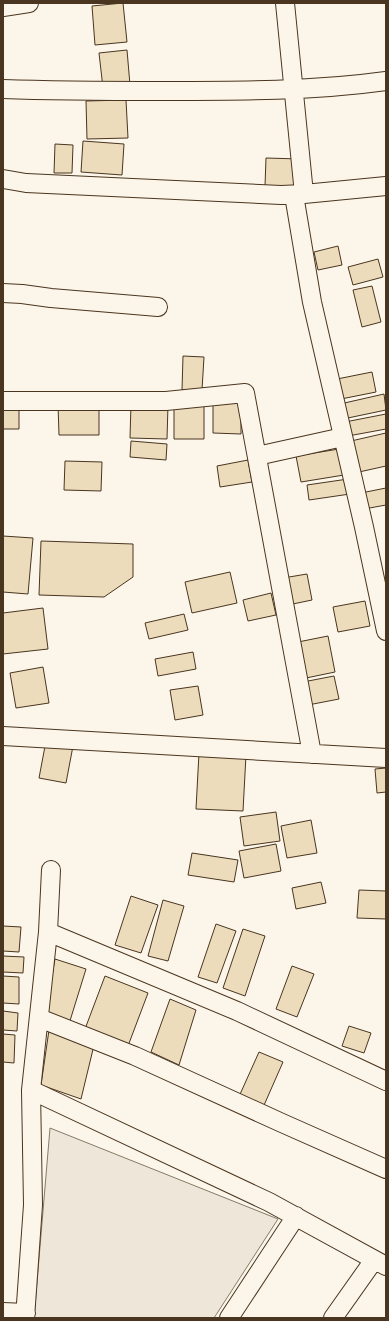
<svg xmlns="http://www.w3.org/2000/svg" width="389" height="1321" viewBox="0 0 389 1321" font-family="'Titillium Web',sans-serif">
<rect width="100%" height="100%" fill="#fbf6e9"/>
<path fill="#ede6d9" stroke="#887966" d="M50 1128 278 1219 214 1318H34Z"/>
<path fill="#ecdcbc" stroke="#4a3520" d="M123 3 127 42 95 45 92 6Z
M127 50 130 85 103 88 99 53Z
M126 100 128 138 87 139 86 101Z
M83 141 124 144 122 175 81 172Z
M55 144 73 145 72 173H54Z
M266 158 300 159 299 186H265Z
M338 246 342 265 318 270 314 252Z
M378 259 383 277 353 285 348 267Z
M372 286 381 322 362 327 353 290Z
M183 356 204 357 202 390H182Z
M372 372 376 392 341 399 337 379Z
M384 394 386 410 343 419 340 404Z
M213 400H241V434L213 433Z
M174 402H204V439H174Z
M58 404H99V435H59Z
M131 404 168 405 167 439 130 438Z
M3 405H19V429H3Z
M386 414V429L348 436 345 422Z
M386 433V466L359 472 351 441Z
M131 441 167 444 166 460 130 457Z
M339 449 344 475 301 482 296 456Z
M248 460 252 482 220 487 217 466Z
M65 461 102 462 101 491 64 490Z
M348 479 350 494 309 500 307 485Z
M386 488V505L364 509 361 493Z
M3 536 33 538 28 594 3 592Z
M41 541 133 544V577L104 597 39 595Z
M230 572 237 603 192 613 185 582Z
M307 574 312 600 288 605 283 578Z
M271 593 276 615 248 621 243 600Z
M365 601 370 626 338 632 333 607Z
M43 608 48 649 3 654V613Z
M184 614 188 630 149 639 145 623Z
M328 636 335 672 306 678 298 642Z
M193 652 196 669 158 676 155 659Z
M43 667 49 703 16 708 10 673Z
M334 676 339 699 308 705 303 682Z
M198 686 203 715 175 720 170 690Z
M46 741 73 746 66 783 39 778Z
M199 753 246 755 243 811 196 809Z
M386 768V792L377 793 375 769Z
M276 812 280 841 244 846 240 817Z
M311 820 317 853 287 858 281 826Z
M276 844 281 871 244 878 239 851Z
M192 853 238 860 234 882 188 875Z
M321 882 326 903 296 909 292 888Z
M359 890 386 891V919L357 918Z
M131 896 158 905 141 953 115 945Z
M163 900 184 906 168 961 148 956Z
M216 924 236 931 217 983 198 977Z
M3 926 21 927 19 952 3 951Z
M243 929 265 936 245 996 223 988Z
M3 956 24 957 23 973 3 972Z
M55 959 86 969 69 1024 45 1014Z
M292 966 314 974 297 1017 276 1009Z
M3 976 19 977V1004L3 1003Z
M105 976 148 993 128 1046 85 1029Z
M170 999 196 1010 179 1065 151 1052Z
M3 1011 18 1013 17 1031 3 1030Z
M349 1026 371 1033 364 1053 342 1046Z
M49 1030 95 1041 81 1099 41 1085Z
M3 1034 15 1035 14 1063 3 1062Z
M259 1052 283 1062 261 1112 237 1101Z"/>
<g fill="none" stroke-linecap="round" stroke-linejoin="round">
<g stroke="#4a3520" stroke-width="20">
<path id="minor" d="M285 3 304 194
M3 7 29 3
M3 89C58 91 113 91 167 91 240 91 314 91 386 81
M3 179 26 183 281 195 304 194 386 186
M294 195 312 302 364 527 386 631
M3 293 22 294 51 298 158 307
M3 401H166L245 393 312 754
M257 456 343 437
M3 736 386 758
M48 932 237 1011 386 1081
M39 1018 135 1056 282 1123 386 1169
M31 1090 269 1202 386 1266
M3 1312 26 1313
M25 1318 33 1205 31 1090 48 932 51 870
M229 1318 296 1216
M333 1318 374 1260"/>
</g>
<use href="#minor" stroke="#fbf6e9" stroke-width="18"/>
</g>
<rect width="389" height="1321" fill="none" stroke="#4a3520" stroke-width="8"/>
</svg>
